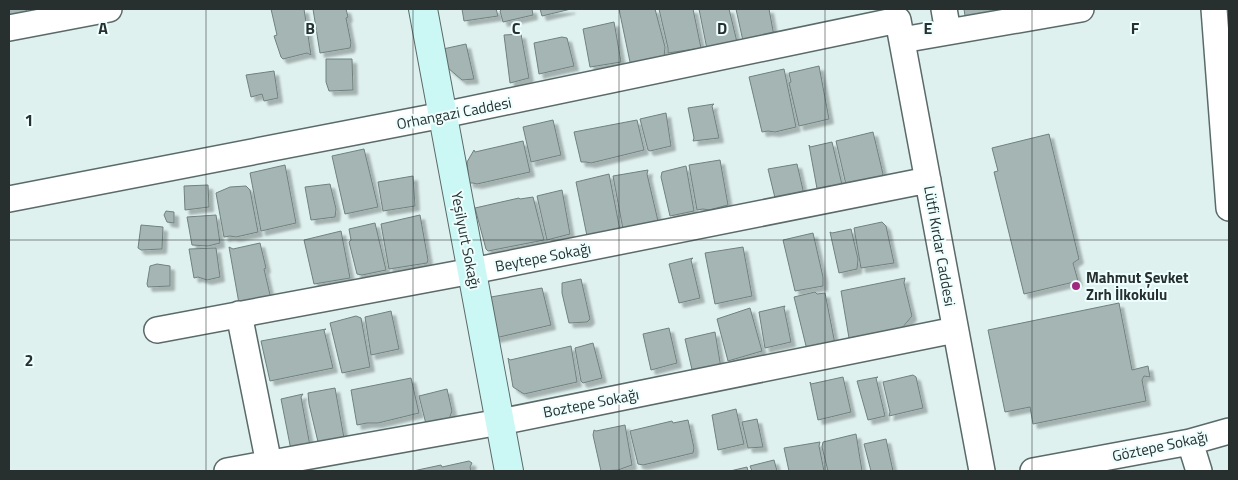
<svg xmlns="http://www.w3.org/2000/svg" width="1238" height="480" viewBox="0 0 1238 480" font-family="'Titillium Web',sans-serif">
<defs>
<filter id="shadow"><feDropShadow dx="4.5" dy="4.5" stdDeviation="1" flood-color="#0004"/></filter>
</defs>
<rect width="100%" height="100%" fill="#dff1ef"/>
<path fill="#a4b5b4" stroke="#70817f" filter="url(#shadow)" d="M9 9H26L28 17 9 21Z
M271 9H304L311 55 307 53 283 59 281 57 274 36 277 35Z
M313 9H346L348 17 346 18 351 43 350 48 320 53Z
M462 9H496L498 16 464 21Z
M502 9H532L533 15 503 22 500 11Z
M540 9H571L542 16Z
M619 9H655L665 47 664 57 632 64 630 62Z
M659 9H693L701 48 668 53V48Z
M699 9H729L737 42 707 49Z
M736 9H769L774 36 743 41Z
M964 9H1005L1006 16 966 23Z
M614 22 621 62 590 67 583 29Z
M521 34 529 78 510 83 504 35Z
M562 37 567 38 574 66 539 74 534 43Z
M466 44 474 79 462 80 448 68 443 49Z
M326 59H352L353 90 329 91 326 82Z
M819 66 829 119 799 126 789 83 791 82 789 73Z
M784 69 796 127 775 132 768 131 762 132 749 77Z
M274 71 278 98 264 101 262 94 251 97 246 75Z
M714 104 712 106 719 138 693 141 694 138 688 108Z
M666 113 671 146 650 151 648 150 640 119Z
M553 120 561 155 531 162 523 127Z
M637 120 644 150 591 163 586 162H581L574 132Z
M873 132 883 174 877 182 847 189 836 141Z
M1049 134 1079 259 1073 263 1078 281 1024 294 994 172 998 171 992 148Z
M523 141 530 172 477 184 473 183H469L467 162 474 150 475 152Z
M832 142 843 189 818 194 809 145 810 147Z
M364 149 378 207 345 214 332 156Z
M720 160 728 205 709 210 703 209 697 210 689 165Z
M797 164 803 190 802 195 775 198 768 169Z
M285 165 296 223 261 231 250 173Z
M686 166 694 211 670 216 661 177 662 172Z
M648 170 647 174 658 221 623 229 613 176Z
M609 174 620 230 587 236 576 182Z
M413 176 415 206 383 211 378 182Z
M330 184 336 209 335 217 311 220 305 187Z
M208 185 209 207 185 210 184 186Z
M246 186 250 190 258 232 236 237 230 236 224 237 216 193 230 187Z
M562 190 570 234 547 240 537 196Z
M533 197 544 240 488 251 486 249 475 208 519 198 520 199Z
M166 211 174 212V223L167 222 164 215Z
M216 215 220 243 208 246 192 245 187 217Z
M420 215 428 260 427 263 389 269 381 224Z
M882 222 886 226 894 263 861 268 854 228Z
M375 223 386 270 362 275 357 274 349 242 351 240 349 229Z
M141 225 163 227 162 249 141 250 138 248Z
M851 229 858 259 857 269 839 273 830 232 832 233Z
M341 231 350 278 314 284 304 240Z
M813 233 823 277V286L795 291 783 240Z
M260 243 266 268 264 269 271 299 240 309 229 247 233 249Z
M743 247 752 296 715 304 705 253Z
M216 248 220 277 207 280 198 277 194 278 189 249Z
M693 258 691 260 700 298 679 303 669 264Z
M157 264 170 266V286L148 287 147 284 150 266Z
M905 278 904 283 912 316 902 328 849 338 841 291Z
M581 279 590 319 587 322 569 323 562 293V283Z
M542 288 551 325 491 339 487 308 491 297Z
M815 292 817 294 825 293 835 344 807 350 794 297Z
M1119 303 1132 370 1148 366 1150 377 1144 376 1142 380 1146 401 1033 424 1030 407 1005 412 988 330Z
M785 306 784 308 791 342 765 348 759 312Z
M750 308 762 351 728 361 717 319Z
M391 311 399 349 371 355 365 317Z
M356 316 361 318 370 367 342 373 330 323Z
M669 328 677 363 651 370 643 334Z
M326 329 324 330 333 368 270 381 261 341Z
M715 332 721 368 693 374 685 339Z
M593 343 602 378 583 383 581 381 575 348Z
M571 346 577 382 524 394 513 387 508 358 510 360Z
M913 375 916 377 923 408 889 416 890 412 883 382Z
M843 377 851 412 818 420 810 382 811 384Z
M878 377 876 378 885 416 868 420 857 381Z
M411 378 419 413 378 423H367L357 425 351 390Z
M335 388 344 438 319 446 309 404 308 393Z
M447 389 452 411 449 419 426 424 419 396Z
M303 394 301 397 310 446 291 450 281 399Z
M736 409 744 444 718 450 712 415Z
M757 419 763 447 748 448 742 422Z
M688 420 694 448 693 453 643 465 638 464 630 431 672 421 673 423Z
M625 425 632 465 618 470 601 471 593 435 594 430 596 431Z
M856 434 862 471H828L822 447 823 442Z
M886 439 893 471H871L864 444Z
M820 442 819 446 824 471H789L784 448Z
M774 460 777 471H752L750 466Z
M469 461 472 463 470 467 471 471H413L441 465 442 467Z
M747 467 748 471H730Z"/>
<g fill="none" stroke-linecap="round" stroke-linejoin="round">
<g stroke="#5a6a69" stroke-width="28">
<path id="street" d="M944 9 948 32
M1214 9 1229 208
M9 28 109 9
M902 40 1081 9
M9 199 443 115 898 20 982 471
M239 314 269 464
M157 330 472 271 928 180
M1190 442 1199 471
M227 471 500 422 955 330
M1033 471 1190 442 1229 431"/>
</g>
<g stroke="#5a6a69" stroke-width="30">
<path id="secondary" d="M423 9 509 471"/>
</g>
<use href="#street" stroke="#fff" stroke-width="25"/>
<use href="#secondary" stroke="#cbf8f5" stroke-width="28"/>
</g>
<path fill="none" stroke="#282f2f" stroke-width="1" stroke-opacity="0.55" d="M206 9V471M413 9V471M619 9V471M825 9V471M1032 9V471M9 240H1229"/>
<circle fill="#9f2881" stroke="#ecfefd" stroke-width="2" cx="1076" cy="286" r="5"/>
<g text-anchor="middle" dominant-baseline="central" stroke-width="4" stroke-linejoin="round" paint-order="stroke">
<g font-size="15" fill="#282f2f" stroke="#ecfefd">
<text transform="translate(454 113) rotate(-11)">Orhangazi Caddesi</text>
<text transform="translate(466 240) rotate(79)">Yeşilyurt Sokağı</text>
<text transform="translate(940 246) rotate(80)">Lütfi Kırdar Caddesi</text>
<text transform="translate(543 257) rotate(-11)">Beytepe Sokağı</text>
<text transform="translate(591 403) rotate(-11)">Boztepe Sokağı</text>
<text transform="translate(1160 446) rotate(-12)">Göztepe Sokağı</text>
</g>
<g font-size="15" font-weight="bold" fill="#282f2f" stroke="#ecfefd" text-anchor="start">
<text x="1086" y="277">Mahmut Şevket<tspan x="1086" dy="17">Zırh İlkokulu</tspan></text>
</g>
</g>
<g font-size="16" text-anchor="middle" font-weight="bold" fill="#282f2f" stroke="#ecfefd" stroke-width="4" stroke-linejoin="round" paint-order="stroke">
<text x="103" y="34">A</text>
<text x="310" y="34">B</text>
<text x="516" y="34">C</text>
<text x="722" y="34">D</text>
<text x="928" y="34">E</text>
<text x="1135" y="34">F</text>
<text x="29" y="126">1</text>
<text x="29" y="366">2</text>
</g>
<rect width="1238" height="480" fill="none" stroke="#282f2f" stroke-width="20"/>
</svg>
